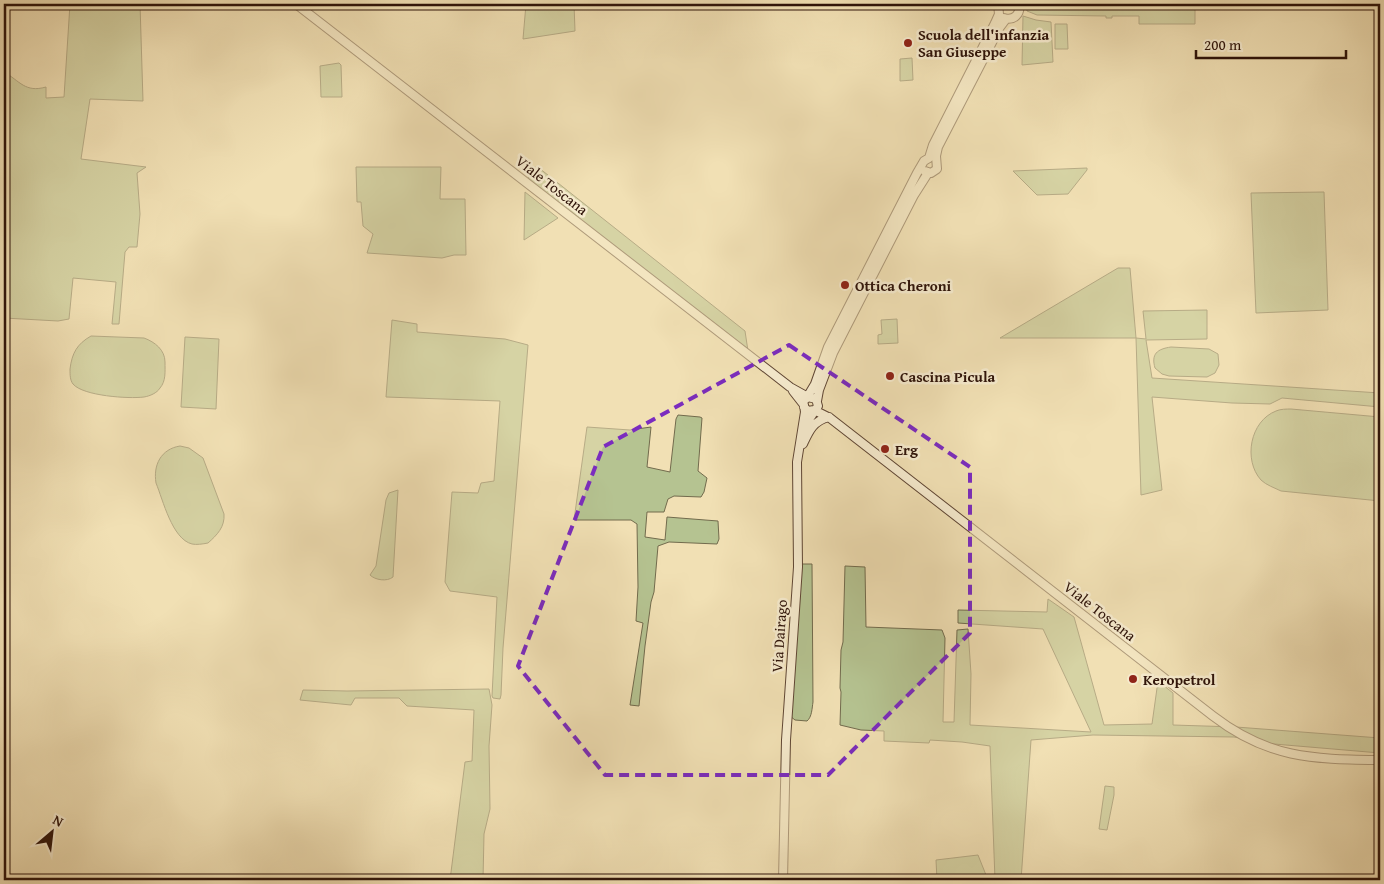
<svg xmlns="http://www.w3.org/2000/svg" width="1384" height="884" viewBox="0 0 1384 884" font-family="'Gentium Book Plus',serif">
<rect width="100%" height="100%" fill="#f1e0b4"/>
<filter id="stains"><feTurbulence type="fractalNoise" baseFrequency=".004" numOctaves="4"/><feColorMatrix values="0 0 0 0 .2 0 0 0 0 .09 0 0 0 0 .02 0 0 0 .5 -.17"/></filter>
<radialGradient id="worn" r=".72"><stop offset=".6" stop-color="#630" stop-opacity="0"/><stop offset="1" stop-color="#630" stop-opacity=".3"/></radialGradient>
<path fill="#b5c391" stroke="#726b4d" d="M70 4H140L143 101 90 99 81 159 146 167 137 173 140 214 137 247H129L125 252 119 324H112L116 282 73 278 69 319 58 321 4 318V72C20 81 25 93 46 87V98L64 97Z
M526 4H574L575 31 523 39Z
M1026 4H1195V24H1139V16H1112V18H1106V16L1037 15 1027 11Z
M1023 16 1036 20 1051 22 1053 62 1022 65Z
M1055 24H1067L1068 49H1055Z
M912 58 913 80 900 81V59Z
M339 63 341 65 342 97H321L320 66Z
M356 167H441L440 199H465L466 255H454L442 258 367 253 373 234 363 226 361 202H357Z
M534 167 539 168 745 331 748 351 529 180 528 174Z
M1087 168V170L1068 194 1037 195 1013 171Z
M525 192 558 218 524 240Z
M1324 192 1328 310 1256 313 1251 193Z
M1118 268H1130L1136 338 1146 339 1143 311 1207 310V339L1146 340 1152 378 1380 393V407L1282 398 1270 404 1232 403 1152 397 1162 490 1141 495 1136 338H1000Z
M897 319 898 343 878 344V335L882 334 881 320Z
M392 320 417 324V332L505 339 528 345 503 648 501 695 500 699 493 698 492 696 497 597 450 591 445 582 452 492 478 493 481 483 494 481 500 401 386 397Z
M91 336 144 338C155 342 165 350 165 362 165 372 166 381 160 388 157 393 150 396 144 397 129 399 83 396 73 384 70 380 70 375 70 369 72 353 77 344 91 336Z
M185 337 219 339 216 409 181 407Z
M1171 347 1209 349 1218 354 1219 365 1215 373 1207 377 1169 376 1162 374 1155 368C1151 354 1157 349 1171 347Z
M1291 409 1380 417V501L1281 491C1275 488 1266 485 1261 480 1243 460 1250 421 1276 411 1280 409 1287 409 1291 409Z
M678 415 700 417 702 418 698 471 707 478 704 492 701 497 674 496 668 499 664 512H647L645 537 665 540 667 517 718 521 719 539 717 544 669 542 658 546 654 592 651 602 645 646 639 706 630 705 643 623 636 621 638 587 637 524 631 520H574L587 427 630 430 651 427 647 467 670 472 676 419Z
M180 446 189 448 203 458 224 514C225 527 217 535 208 543 203 544 196 545 192 544 172 539 163 500 156 483 153 465 161 449 180 446Z
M398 490 393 577C387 582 375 580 370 575L376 566 386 500 389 493Z
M801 564H812L813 702C812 708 812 717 807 721L795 720 790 716Z
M845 566 865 567 866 627 942 630 945 638 943 722H954L957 630 968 629 971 674 970 725 1091 732 1043 629 958 623V610L1047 612 1048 599 1074 617 1104 725 1152 724 1158 681 1173 693V725L1236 727 1380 738V753L1274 744 1234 737 1093 735 1031 740 1021 880H995L990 746 962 742 930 740 929 743 884 741V731L861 730 840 725 841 692 840 688 841 650 843 642Z
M489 689 492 705 489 746 490 809 484 834 483 880H450L465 762 472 761 474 710 407 706 399 698H355L351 705 300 700 303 690 347 691Z
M1105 786 1114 787V795L1107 830 1099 829Z
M978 855 988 880H937L936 860Z"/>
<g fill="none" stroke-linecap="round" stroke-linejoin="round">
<g stroke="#5f4634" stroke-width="10">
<path id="tertiary" d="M296 4 790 387 808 397 816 399 818 406 804 427
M1004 18C1014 21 1021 14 1019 4
M925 171 931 173 937 169 936 156 938 147 1000 27 1006 19
M806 399 815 384 828 347 917 173 924 161 929 158 933 145 995 23 999 14 998 4
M817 401 819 390 833 353 914 195 928 173
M804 407 808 411 814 410 830 418 1213 716C1269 759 1313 759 1380 760
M803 444C809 431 813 421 829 417
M783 880 786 740 798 567 797 462 805 412 804 405 793 391"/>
</g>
<use href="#tertiary" stroke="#f6ebce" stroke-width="8"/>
</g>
<path d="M0 0H1384V884H0ZM789 345 970 467V633L828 775H605L518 666 603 447Z" fill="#f1e0b4" fill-opacity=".55" fill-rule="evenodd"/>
<path fill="none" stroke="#7b2cbf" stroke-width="4" stroke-dasharray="10 6" stroke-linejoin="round" d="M789 345 970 467V633L828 775H605L518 666 603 447Z"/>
<g fill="#8f2418" stroke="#f6ebce" stroke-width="2">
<circle cx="908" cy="43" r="5"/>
<circle cx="845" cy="285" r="5"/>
<circle cx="890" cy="376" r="5"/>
<circle cx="885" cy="449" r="5"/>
<circle cx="1133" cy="679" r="5"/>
</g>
<g text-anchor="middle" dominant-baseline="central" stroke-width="5" stroke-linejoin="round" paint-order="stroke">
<g font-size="15" font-weight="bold" fill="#2e1309" stroke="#f6ebce" text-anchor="start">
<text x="918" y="34">Scuola dell'infanzia<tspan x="918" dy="17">San Giuseppe</tspan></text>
<text x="855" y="285">Ottica Cheroni</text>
<text x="900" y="376">Cascina Picula</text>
<text x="895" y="449">Erg</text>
<text x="1143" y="679">Keropetrol</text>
</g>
<g font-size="15" fill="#2e1309" stroke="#f6ebce">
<text transform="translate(552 185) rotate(38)">Viale Toscana</text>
<text transform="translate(1100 611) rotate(38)">Viale Toscana</text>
<text transform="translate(779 636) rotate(-86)">Via Dairago</text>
</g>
</g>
<rect width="1384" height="884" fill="none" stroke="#f1e0b4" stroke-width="20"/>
<rect x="5" y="5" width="1374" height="874" fill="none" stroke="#2e1309" stroke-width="2.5"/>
<rect x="10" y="10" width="1364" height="864" fill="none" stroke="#2e1309"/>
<g transform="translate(52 832) rotate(28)" stroke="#f6ebce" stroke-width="4" paint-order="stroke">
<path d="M0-4L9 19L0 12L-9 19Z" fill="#2e1309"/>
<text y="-8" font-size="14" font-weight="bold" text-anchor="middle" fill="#2e1309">N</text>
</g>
<path d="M1196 50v8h150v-8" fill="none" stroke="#2e1309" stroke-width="2.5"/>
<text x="1204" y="50" font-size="15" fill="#2e1309" stroke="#f6ebce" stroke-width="4" paint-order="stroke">200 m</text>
<rect width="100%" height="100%" filter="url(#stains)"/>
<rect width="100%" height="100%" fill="url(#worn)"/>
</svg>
